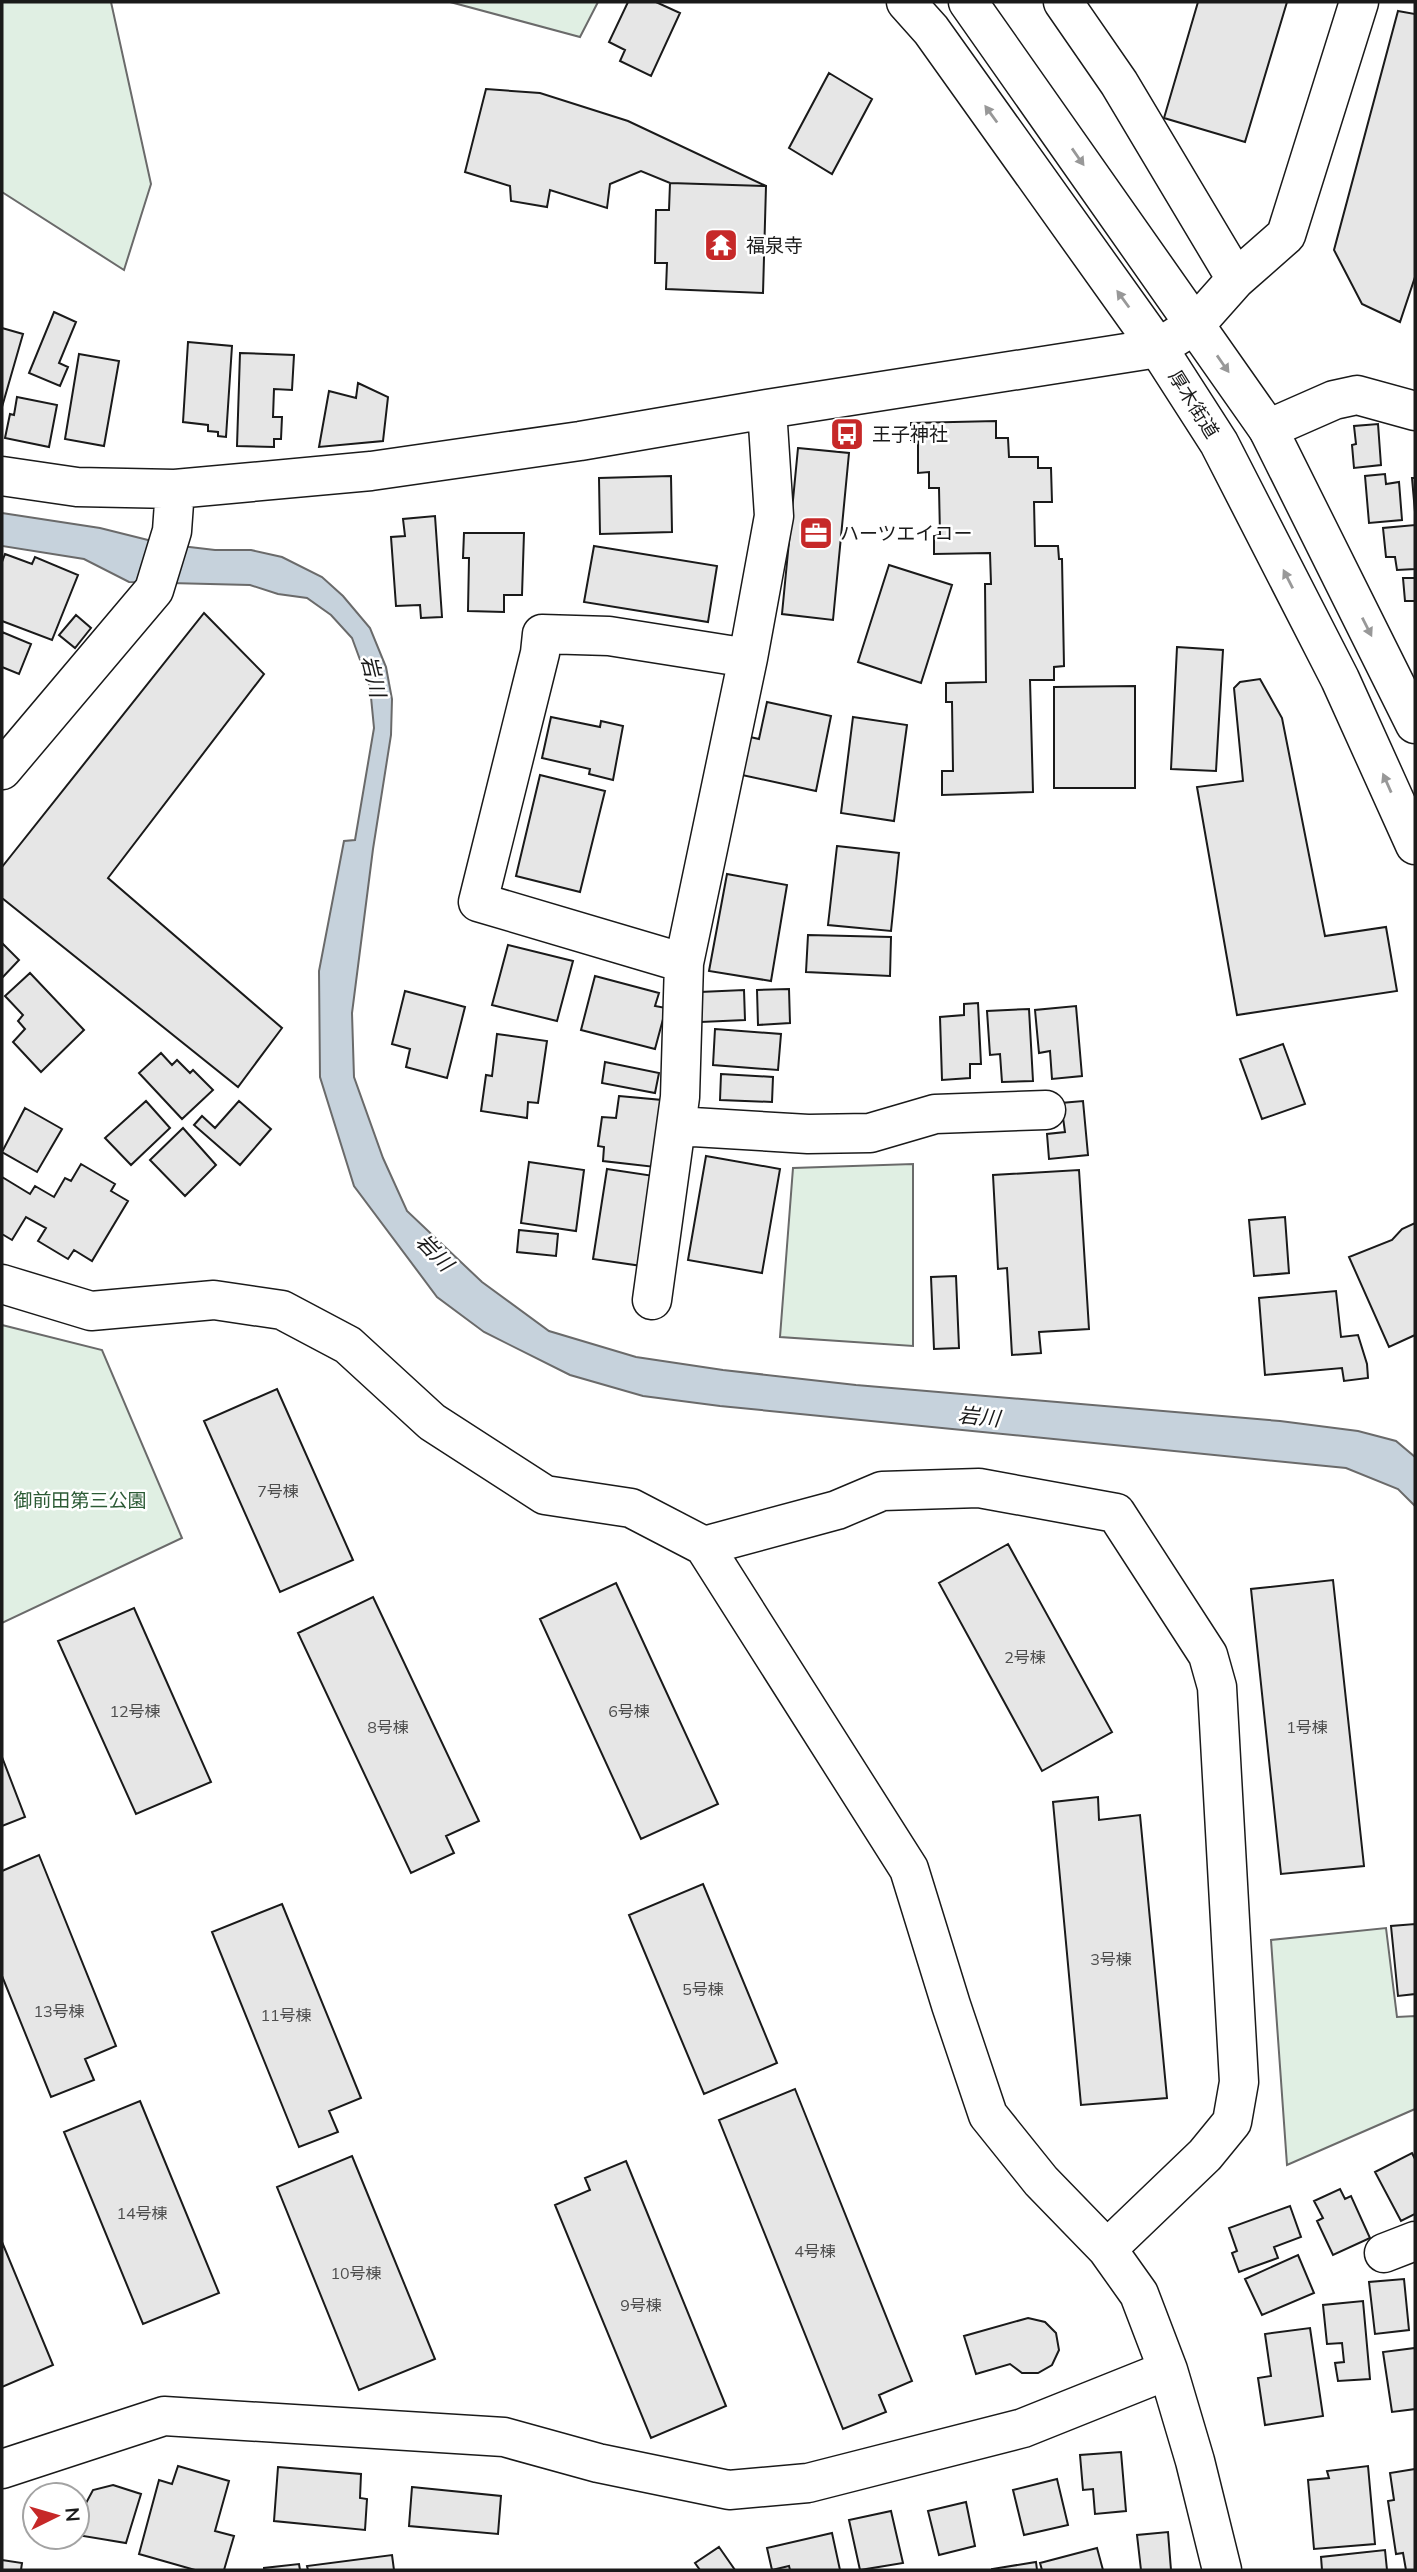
<svg xmlns="http://www.w3.org/2000/svg" width="1417" height="2572" viewBox="0 0 1417 2572" font-family="Mulish,'Noto Sans JP',sans-serif">
<rect width="100%" height="100%" fill="#fff"/>
<path fill="#e0efe3" stroke="#6a6a6a" stroke-width="2" d="M2 2H111L151 184 124 270 2 192Z
M450 2H598L580 37Z
M913 1164V1346L780 1337 793 1168Z
M2 1325 102 1350 182 1538 2 1623Z
M1386 1928 1397 2017 1415 2016V2109L1287 2165 1271 1940Z"/>
<path fill="#c6d2dc" stroke="#6a6a6a" stroke-width="2" d="M2 513 100 528 164 544 215 550H251L282 557 322 577 343 596 370 628 386 667 392 699 391 735 373 849 352 1013 354 1077 383 1158 407 1211 482 1282 549 1331 636 1357 723 1370 856 1385 1280 1421 1358 1431 1396 1441 1415 1457V1506L1398 1489 1346 1468 720 1406 643 1396 570 1375 484 1332 437 1297 354 1186 320 1077 319 971 344 841 355 840 374 728 370 687 352 638 331 615 307 598 278 594 250 585 129 582 84 559 2 546Z"/>
<path fill="#e6e6e6" stroke="#1a1a1a" stroke-width="2" d="M628 2H656L680 13 651 76 620 61 625 50 609 42Z
M1198 2H1287L1245 142 1164 118Z
M1398 11 1415 14V277L1400 322 1362 304 1334 250Z
M829 73 872 99 832 174 789 148Z
M486 89 540 93 628 121 766 186 670 183 641 171 610 184 607 208 550 190 547 207 511 201 510 186 465 172Z
M670 183 766 186 763 293 666 289 667 263H655L656 210H669Z
M54 312 76 322 59 363 68 367 60 386 29 373Z
M2 328 23 334 2 407Z
M188 342 232 346 226 437 218 436V432L208 431V425L183 422Z
M240 353 294 355 292 390 274 389 273 417H282L281 439H274V447L237 446Z
M79 354 119 361 104 446 65 439Z
M358 383 388 397 383 441 319 447 329 391 356 398Z
M17 397 57 405 49 447 5 438 10 414 14 415Z
M996 421V438H1008L1009 457H1038V468H1051L1052 502H1034L1035 546H1058L1059 559H1062L1064 666 1054 667V680H1030L1033 792 942 795V771H953L952 702H946V683L986 682 985 584H991L990 553 934 554V536L940 535 939 488H929V472L918 473V440H911V423Z
M1378 424 1381 465 1354 468 1352 445 1356 444 1354 426Z
M798 448 849 453 833 620 782 614Z
M1385 474 1386 484 1399 482 1402 520 1369 523 1365 476Z
M671 476 672 532 600 534 599 478Z
M1412 478H1415V512Z
M435 516 442 617 421 618 420 605 396 606 391 537 405 536 403 519Z
M1415 525V569L1397 570 1395 557H1386L1383 528Z
M464 533H524L522 595H504V612L468 611 469 558H463Z
M594 546 717 566 708 622 584 602Z
M5 554 32 564 35 557 78 575 52 640 2 621V562Z
M889 565 952 585 921 683 858 662Z
M1403 578H1415V601H1405Z
M204 613 264 674 108 878 282 1028 238 1087 2 898V867Z
M76 615 91 628 75 648 59 635Z
M2 632 31 644 19 674 2 667Z
M1177 647 1223 650 1216 771 1171 769Z
M1260 679 1282 718 1325 936 1386 927 1397 991 1237 1015 1197 787 1243 781 1234 688 1240 682Z
M1135 686V788H1054V687Z
M767 702 831 716 816 791 742 775 750 737 759 739Z
M551 717 600 727 601 721 623 726 613 780 589 774 590 769 542 758Z
M853 717 907 725 894 821 841 813Z
M540 775 605 791 580 892 516 876Z
M837 846 899 853 891 931 828 925Z
M727 874 787 885 771 981 709 971Z
M808 935 891 937 890 976 806 972Z
M2 943 19 960 2 978Z
M508 945 573 961 557 1021 492 1005Z
M30 973 84 1030 41 1072 13 1042 25 1029 18 1021 23 1015 5 996Z
M595 976 659 993 655 1006 666 1008 655 1049 581 1030Z
M789 989 790 1023 758 1025 757 990Z
M744 990 745 1020 701 1022 700 992Z
M405 991 465 1007 447 1078 406 1067 410 1049 392 1044Z
M978 1003 981 1064H970V1078L942 1080 940 1017 964 1015V1004Z
M1076 1006 1082 1076 1052 1079 1050 1051 1039 1053 1035 1010Z
M1029 1009 1033 1081 1002 1082 1000 1054 990 1055 987 1011Z
M715 1029 781 1034 778 1070 713 1065Z
M497 1034 547 1041 538 1103 528 1102 527 1118 481 1111 486 1075 492 1076Z
M1283 1044 1305 1104 1262 1119 1240 1059Z
M161 1053 172 1065 177 1060 190 1073 193 1070 213 1090 182 1119 139 1073Z
M605 1062 659 1073 655 1093 602 1083Z
M721 1074 773 1077 772 1102 720 1100Z
M619 1096 662 1100 655 1167 603 1161 604 1147 598 1146 602 1117 616 1118Z
M146 1101 170 1128 131 1165 105 1138Z
M239 1101 271 1129 240 1165 194 1125 202 1116 215 1128Z
M1083 1101 1088 1155 1049 1159 1047 1134 1065 1132 1061 1103Z
M25 1108 62 1129 37 1172 2 1152Z
M183 1128 216 1165 185 1196 150 1160Z
M706 1156 780 1169 762 1273 688 1260Z
M529 1162 584 1170 576 1231 521 1223Z
M81 1164 115 1184 111 1191 128 1201 92 1261 74 1250 68 1259 38 1241 46 1228 26 1217 12 1240 2 1234V1177L30 1194 35 1186 54 1197 65 1178 71 1181Z
M607 1169 654 1176 642 1266 593 1259Z
M1079 1170 1089 1329 1039 1332 1041 1353 1012 1355 1007 1268 998 1269 993 1175Z
M1285 1217 1289 1273 1254 1276 1249 1220Z
M1415 1223V1335L1389 1347 1349 1257 1392 1240 1402 1229Z
M519 1230 558 1234 556 1256 517 1252Z
M956 1276 959 1348 934 1349 931 1277Z
M1336 1291 1341 1337 1358 1335 1367 1364 1368 1378 1344 1381 1342 1368 1265 1375 1259 1298Z
M277 1389 353 1560 280 1592 204 1421Z
M1008 1544 1112 1732 1042 1771 939 1583Z
M1333 1580 1364 1866 1281 1874 1251 1589Z
M616 1583 718 1804 641 1839 540 1619Z
M373 1597 479 1821 446 1836 454 1853 411 1873 298 1633Z
M134 1608 211 1782 136 1814 58 1641Z
M2 1757 25 1817 2 1826Z
M1098 1797 1099 1820 1140 1815 1167 2098 1081 2105 1053 1802Z
M39 1855 116 2046 85 2059 94 2080 51 2097 2 1976V1871Z
M703 1884 777 2063 704 2094 629 1915Z
M282 1904 361 2098 329 2111 338 2132 299 2147 212 1932Z
M1415 1924V1994L1398 1996 1391 1926Z
M795 2089 912 2381 879 2395 886 2412 843 2429 719 2120Z
M140 2101 219 2293 143 2324 64 2132Z
M1412 2153 1415 2159V2214L1401 2221 1375 2172Z
M352 2156 435 2359 359 2390 277 2187Z
M626 2161 726 2406 651 2438 555 2205 590 2190 585 2178Z
M1340 2189 1345 2199 1351 2196 1370 2238 1333 2255 1317 2221 1323 2218 1314 2201Z
M1290 2206 1301 2237 1274 2247 1278 2258 1239 2272 1232 2253 1237 2251 1229 2228Z
M2 2242 53 2365 2 2387Z
M1298 2255 1314 2293 1262 2315 1245 2279Z
M1404 2279 1409 2330 1375 2334 1369 2282Z
M1363 2301 1370 2379 1338 2381 1335 2363 1344 2362 1342 2343 1327 2344 1323 2305Z
M1028 2318 1045 2322 1056 2333 1059 2350 1052 2365 1038 2373H1022L1010 2364 976 2374 964 2336Z
M1310 2328 1323 2416 1265 2425 1258 2378 1271 2376 1265 2334Z
M1415 2348V2409L1392 2412 1383 2352Z
M1121 2452 1126 2511 1095 2514 1093 2489 1083 2490 1080 2455Z
M178 2466 229 2481 215 2531 234 2536 224 2570H195L139 2554 159 2480 172 2484Z
M1368 2466 1375 2544 1314 2549 1308 2480 1329 2478 1327 2471Z
M278 2467 361 2474 360 2498 367 2499 365 2530 274 2521Z
M1415 2469V2570H1406L1403 2553 1396 2554 1388 2501 1394 2500 1390 2473Z
M1057 2479 1068 2525 1024 2535 1013 2490Z
M113 2485 141 2494 126 2543 77 2535V2505H85L93 2490Z
M412 2487 501 2496 498 2534 409 2526Z
M966 2502 975 2546 939 2555 928 2511Z
M891 2511 903 2563 860 2570 849 2520Z
M1168 2532 1171 2570H1141L1137 2535Z
M832 2533 840 2570H790L789 2566 772 2570 767 2548Z
M719 2547 735 2570H700L695 2563Z
M1097 2548 1103 2570H1042L1040 2563Z
M1385 2550 1387 2570H1322L1321 2557Z
M392 2555 394 2570H308L307 2566Z
M2 2560 22 2563 21 2570H2Z
M1036 2562 1037 2570H992V2569Z
M299 2564 300 2570H264V2568Z"/>
<g fill="none" stroke-linecap="round" stroke-linejoin="round">
<g stroke="#1a1a1a" stroke-width="41">
<path id="minor" d="M1063 2 1119 83 1236 279
M1268 429 1334 400 1357 395 1415 411
M2 476 77 487 175 489 371 471 580 441 767 409 1158 348 1196 324 1236 279 1286 235 1359 2
M748 658 609 636 542 634 540 653 478 902 684 963 748 658 774 516 767 409
M2 770 154 590 172 531 175 489
M676 1126 808 1134 870 1133 935 1114 1046 1110
M2 1284 91 1311 214 1300 282 1310 348 1345 432 1422 545 1495 631 1508 704 1546 909 1869 951 2005 988 2115 1041 2181 1107 2249 1139 2294 1168 2370 1195 2461 1222 2570
M652 1300 680 1097 684 963
M704 1546 837 1510 882 1491 979 1488 1116 1513 1208 1655 1217 1687 1239 2082 1232 2122 1205 2155 1107 2249
M1384 2253 1415 2241
M2 2469 164 2416 504 2437 598 2463 729 2490 808 2483 1023 2428 1168 2370"/>
</g>
<g stroke="#1a1a1a" stroke-width="41">
<path id="highway" d="M906 2 931 30 1158 348 1219 443 1340 679 1415 845
M968 2 1268 429 1415 724"/>
</g>
<use href="#minor" stroke="#fff" stroke-width="38"/>
<use href="#highway" stroke="#fff" stroke-width="38"/>
</g>
<defs><path id="oneway-solid" d="M-6-.8H1V-3.2L6.5 0L1 3.2V.8H-6Z" transform="scale(1.75)"/></defs>
<g fill="#989898">
<use href="#oneway-solid" transform="translate(991 114) rotate(-126)"/>
<use href="#oneway-solid" transform="translate(1078 157) rotate(55)"/>
<use href="#oneway-solid" transform="translate(1123 299) rotate(-126)"/>
<use href="#oneway-solid" transform="translate(1223 364) rotate(55)"/>
<use href="#oneway-solid" transform="translate(1288 579) rotate(-117)"/>
<use href="#oneway-solid" transform="translate(1367 627) rotate(63)"/>
<use href="#oneway-solid" transform="translate(1387 783) rotate(-114)"/>
</g>
<defs>
<g id="temple-square" transform="scale(1.75)"><rect x="-9" y="-9" width="18" height="18" rx="4" fill="#c62828" stroke="#fff"/><path d="M0-6L5-2H3V0L6.5 2.5H4V6H1.5V3h-3V6H-4V2.5H-6.5L-3 0V-2H-5Z" fill="#fff"/></g>
<g id="bus-square" transform="scale(1.75)"><rect x="-9" y="-9" width="18" height="18" rx="4" fill="#c62828" stroke="#fff"/><path d="M-5-6H5V4H4V6H2V4H-2V6H-4V4H-5ZM-3.5-4V0h7V-4ZM-3.5 1.2v1.5H-2V1.2ZM2 1.2v1.5H3.5V1.2Z" fill="#fff"/></g>
<g id="office-square" transform="scale(1.75)"><rect x="-9" y="-9" width="18" height="18" rx="4" fill="#c62828" stroke="#fff"/><path d="M-6-3h4V-5.5h4V-3h4V5H-6ZM-1-4.5V-3h2v-1.5ZM-6 0V1H6V0Z" fill="#fff"/></g>
</defs>
<g fill-rule="evenodd">
<use href="#temple-square" x="721" y="245"/>
<use href="#bus-square" x="847" y="434"/>
<use href="#office-square" x="816" y="533"/>
</g>
<g text-anchor="middle" dominant-baseline="central" stroke-width="5" stroke-linejoin="round" paint-order="stroke">
<g font-size="16" fill="#4d4d4d">
<text x="278" y="1491">7号棟</text>
<text x="1025" y="1657">2号棟</text>
<text x="135" y="1711">12号棟</text>
<text x="629" y="1711">6号棟</text>
<text x="388" y="1727">8号棟</text>
<text x="1307" y="1727">1号棟</text>
<text x="1111" y="1959">3号棟</text>
<text x="703" y="1989">5号棟</text>
<text x="59" y="2011">13号棟</text>
<text x="286" y="2015">11号棟</text>
<text x="142" y="2213">14号棟</text>
<text x="815" y="2251">4号棟</text>
<text x="356" y="2273">10号棟</text>
<text x="641" y="2305">9号棟</text>
</g>
<g font-size="19" fill="#1a1a1a" stroke="#fff" text-anchor="start">
<text x="746" y="245">福泉寺</text>
<text x="872" y="434">王子神社</text>
<text x="840" y="533">ハーツエイコー</text>
</g>
<g font-size="19" fill="#1a1a1a" stroke="#fff">
<text transform="translate(1194 404) rotate(58)">厚木街道</text>
</g>
<g font-size="19" fill="#2b5a34" stroke="#fff">
<text x="80" y="1500">御前田第三公園</text>
</g>
<g font-size="21" font-style="italic" fill="#1a1a1a" stroke="#fff">
<text transform="translate(374 676) rotate(76)">岩川</text>
<text transform="translate(435 1252) rotate(46)">岩川</text>
<text transform="translate(979 1416) rotate(6)">岩川</text>
</g>
</g>
<rect width="1417" height="2572" fill="none" stroke="#1a1a1a" stroke-width="7"/>
<g transform="translate(56 2516) rotate(85)"><circle r="33" fill="#ffffff" stroke="#a3a3a3" stroke-width="2"/>
<path d="M0-5L12 26L0 18L-12 26Z" fill="#c62828"/>
<text y="-10" font-size="19" font-weight="bold" text-anchor="middle" fill="#1a1a1a">N</text>
</g>
</svg>
